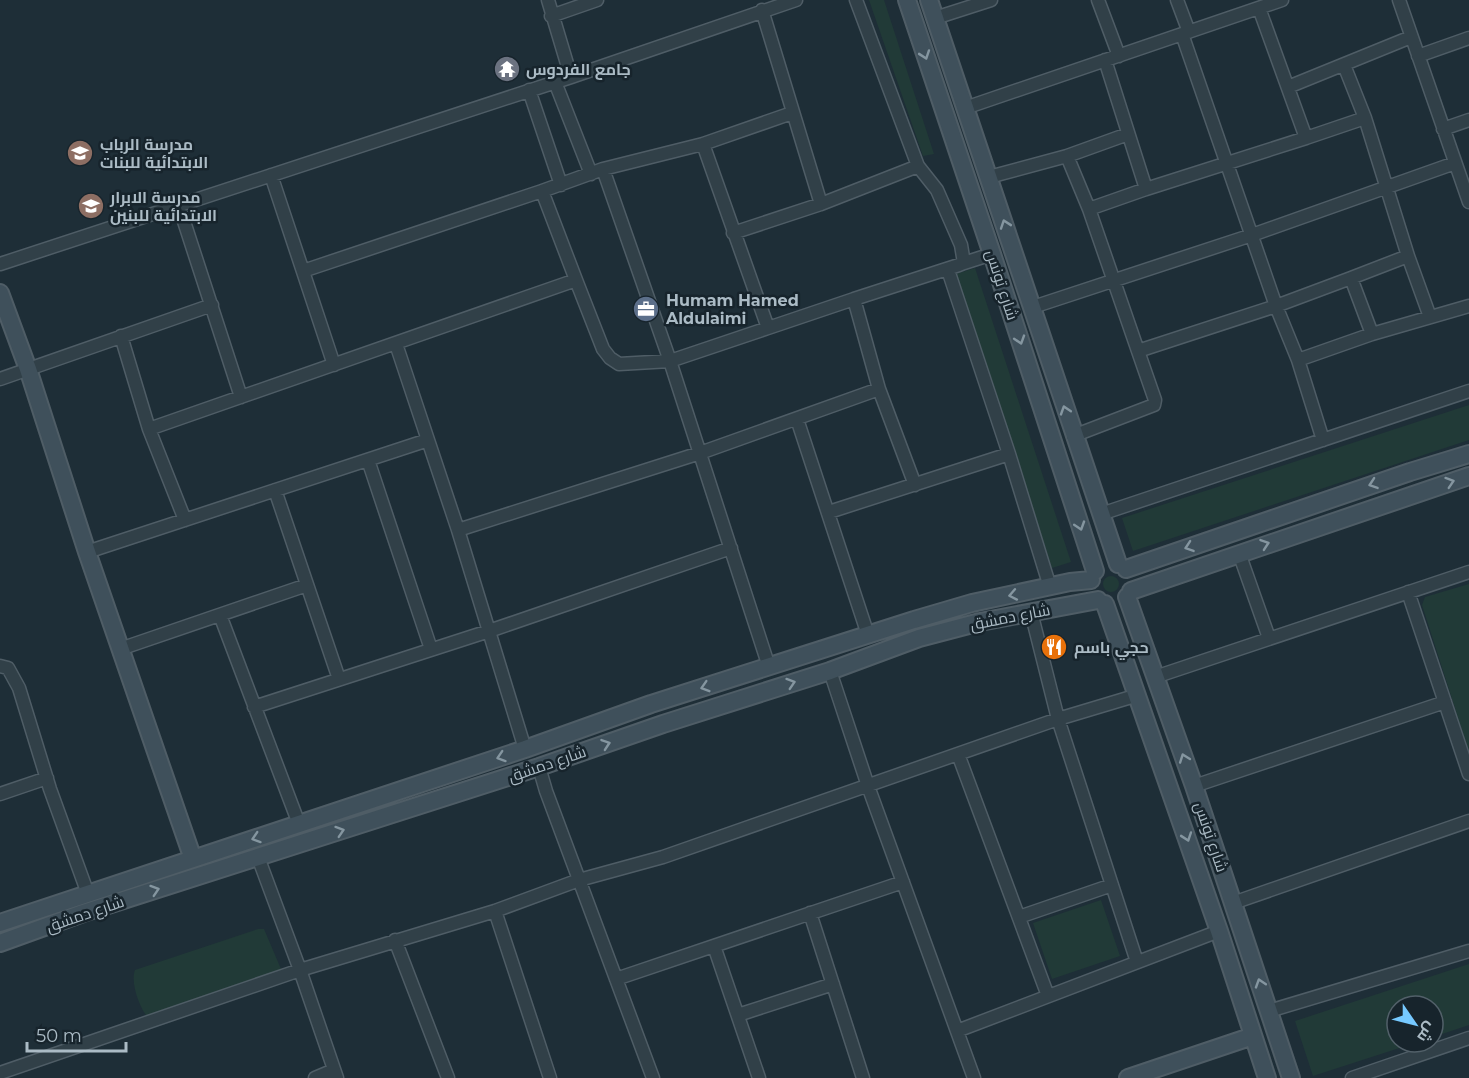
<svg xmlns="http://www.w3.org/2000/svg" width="1469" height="1078" viewBox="0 0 1469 1078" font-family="Montserrat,Cairo,sans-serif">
<rect width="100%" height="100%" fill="#1e2e37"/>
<path fill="#213a37" d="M869 0H884L934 154 923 156Z
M975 268 1071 562 1052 568 956 274Z
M1469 405V440L1133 551 1122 518Z
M1103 584a8 8 0 1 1 16 0a8 8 0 1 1-16 0Z
M1469 584V752L1422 605 1425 597Z
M1101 900 1120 956 1052 979 1033 923Z
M258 929H264L281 969 277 979 150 1020C140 1010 130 983 135 970Z
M1469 964V1025L1433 1037V1006H1397V1042H1418L1313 1076 1295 1021Z"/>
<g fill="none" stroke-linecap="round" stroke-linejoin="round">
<g stroke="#4f5d66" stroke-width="15">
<path id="street" d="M548 0 571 77
M1098 0 1119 56
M1177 0 1189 32
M1399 0 1469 202
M1259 8 1306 138 1365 118 1344 65
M762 10 821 204
M551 16 597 0
M935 18 991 0
M1182 34 1276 306 1298 360 1323 440
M1418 56 1469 38
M555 82 591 174
M1288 87 1411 37
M529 90 561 185
M965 108 1282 0
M1365 118 1408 256 1351 278 1372 334 1469 306
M1443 129 1469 120
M703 144 768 328 854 299
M1067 156 1128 134
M603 169 670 361 769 667
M271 175 334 365
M989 177 1067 156 1089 209 1146 189 1105 60
M1146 189 1306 138
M179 206 241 397
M1089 209 1138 351
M733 233 821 204 918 166
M1408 256 1430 317
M964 263 992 254
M0 264 571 77 796 0
M948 270 1009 454 1050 587
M303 271 542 191
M576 280 603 349 610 358 619 364 670 361 768 328
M1033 307 1252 235 1455 163
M121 336 149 429 185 520
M396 344 458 530 525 749
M1298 360 1372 334
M0 379 212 305
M879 389 915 485
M797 419 868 635
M149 429 576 280 542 191 603 169 703 144 792 113
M1073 436 1154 405 1155 400 1138 351 1276 306 1351 278
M368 460 431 649
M275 490 339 679
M829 512 1009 454
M1101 514 1469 391
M458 530 700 453 879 389 854 299 959 265 964 263 961 245 937 190 918 166 856 0
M87 552 428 440
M1239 553 1269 638
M1408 592 1469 774
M220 615 299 824
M120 649 307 585
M0 666 8 668 19 688 50 789 88 894
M830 671 868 786 974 1078
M1155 677 1469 572
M254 707 489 631 731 548
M958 754 1048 996
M539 767 546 791 653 1078
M1194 786 1445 702
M0 794 47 778
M258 857 300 970 337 1078
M1233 903 1469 821
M495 911 550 1078
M810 913 863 1078
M1019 917 1112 885
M395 940 448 1078
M714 946 759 1078
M1137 962 1058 719 1138 695
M616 979 903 882
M1269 1011 1469 951
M738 1015 833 984
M957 1031 1219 931
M0 1073 300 970 495 911 579 880 663 857 1058 719 1031 612
M315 1078 334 1070
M1352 1078 1469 1038"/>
</g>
<g stroke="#4f5d66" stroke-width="20">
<path id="secondary" d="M907 0 992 254 1095 571
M929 0C993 188 1054 377 1118 564
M0 293 28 369 87 552 193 859
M1126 569 1410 472 1469 454
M1131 591 1469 476
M1127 597 1194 786 1291 1078
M1105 604 1219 931 1267 1078
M0 923 525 749 651 704 914 620 972 603 1070 582 1091 580
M0 943 83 913 539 767 663 724 830 671 919 638 980 622 1098 600
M1128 1078 1253 1036"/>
</g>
<use href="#street" stroke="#314048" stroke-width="12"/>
<use href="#secondary" stroke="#3f505b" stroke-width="16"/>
</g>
<defs><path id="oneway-chevron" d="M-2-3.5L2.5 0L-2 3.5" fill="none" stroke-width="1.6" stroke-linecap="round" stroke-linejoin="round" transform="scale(1.5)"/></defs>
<g stroke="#8596a0">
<use href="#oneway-chevron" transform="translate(925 55) rotate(71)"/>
<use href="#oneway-chevron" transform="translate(1005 224) rotate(-109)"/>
<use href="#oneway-chevron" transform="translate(1020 340) rotate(72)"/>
<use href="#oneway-chevron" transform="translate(1065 410) rotate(-108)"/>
<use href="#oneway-chevron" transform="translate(1450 482) rotate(-18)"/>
<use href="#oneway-chevron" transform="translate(1373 484) rotate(161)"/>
<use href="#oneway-chevron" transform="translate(1080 526) rotate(72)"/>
<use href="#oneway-chevron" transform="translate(1265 544) rotate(-19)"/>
<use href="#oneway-chevron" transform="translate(1189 547) rotate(161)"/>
<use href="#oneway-chevron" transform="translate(1013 595) rotate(169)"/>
<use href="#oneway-chevron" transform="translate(791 683) rotate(-18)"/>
<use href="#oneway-chevron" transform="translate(705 687) rotate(163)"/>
<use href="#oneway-chevron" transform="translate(606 744) rotate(-19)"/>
<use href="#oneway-chevron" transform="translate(501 757) rotate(162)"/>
<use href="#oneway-chevron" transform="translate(1184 758) rotate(-110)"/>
<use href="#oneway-chevron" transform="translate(340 831) rotate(-18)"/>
<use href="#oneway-chevron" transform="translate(1187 837) rotate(71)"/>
<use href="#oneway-chevron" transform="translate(256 838) rotate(162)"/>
<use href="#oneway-chevron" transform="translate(155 890) rotate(-18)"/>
<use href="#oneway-chevron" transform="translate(1260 983) rotate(-108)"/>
</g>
<defs>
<g id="temple-disc" transform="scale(1.35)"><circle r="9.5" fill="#6b7280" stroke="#17242c"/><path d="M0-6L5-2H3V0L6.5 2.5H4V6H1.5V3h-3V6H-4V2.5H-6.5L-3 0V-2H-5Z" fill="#fff"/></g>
<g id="school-disc" transform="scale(1.35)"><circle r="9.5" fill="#8d6e63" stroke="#17242c"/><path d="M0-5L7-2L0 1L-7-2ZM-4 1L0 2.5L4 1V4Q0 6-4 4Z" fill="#fff"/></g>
<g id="office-disc" transform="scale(1.35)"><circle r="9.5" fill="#5c6f8a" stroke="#17242c"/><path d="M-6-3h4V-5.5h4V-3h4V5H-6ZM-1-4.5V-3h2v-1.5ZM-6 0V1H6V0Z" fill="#fff"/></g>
<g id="restaurant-disc" transform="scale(1.35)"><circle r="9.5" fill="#e8710a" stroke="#17242c"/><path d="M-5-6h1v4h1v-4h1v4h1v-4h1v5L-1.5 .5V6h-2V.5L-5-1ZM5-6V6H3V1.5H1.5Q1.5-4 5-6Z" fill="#fff"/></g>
</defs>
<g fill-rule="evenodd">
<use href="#temple-disc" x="507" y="69"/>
<use href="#school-disc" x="80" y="153"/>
<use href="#school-disc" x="91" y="206"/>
<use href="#office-disc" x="646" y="309"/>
<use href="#restaurant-disc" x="1054" y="647"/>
</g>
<g text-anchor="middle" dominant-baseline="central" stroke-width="5" stroke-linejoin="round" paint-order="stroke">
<g font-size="16" font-weight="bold" fill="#abbbc5" stroke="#17242c" text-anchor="start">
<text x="526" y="69">جامع الفردوس</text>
<text x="100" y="144">مدرسة الرباب<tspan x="100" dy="18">الابتدائية للبنات</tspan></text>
<text x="110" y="197">مدرسة الابرار<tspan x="110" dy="18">الابتدائية للبنين</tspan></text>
<text x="666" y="300">Humam Hamed<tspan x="666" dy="18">Aldulaimi</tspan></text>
<text x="1074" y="647">حجي باسم</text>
</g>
<g font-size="16" fill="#abbbc5" stroke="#17242c">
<text transform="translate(1002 285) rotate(72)">شارع تونس</text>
<text transform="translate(1010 617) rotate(-11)">شارع دمشق</text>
<text transform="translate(547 764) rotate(-19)">شارع دمشق</text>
<text transform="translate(1211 837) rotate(71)">شارع تونس</text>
<text transform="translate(85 914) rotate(-19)">شارع دمشق</text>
</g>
</g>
<g transform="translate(1415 1024) rotate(125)"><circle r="28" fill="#17242c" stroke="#526069" stroke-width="1.5"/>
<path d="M0-4.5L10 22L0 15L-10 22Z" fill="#76c9ff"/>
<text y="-9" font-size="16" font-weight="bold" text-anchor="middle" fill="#abbbc5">ش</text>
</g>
<path d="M27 1042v9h99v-9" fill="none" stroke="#abbbc5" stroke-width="3"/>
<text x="36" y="1042" font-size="18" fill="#abbbc5" stroke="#17242c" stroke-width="4.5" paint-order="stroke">50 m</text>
</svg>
